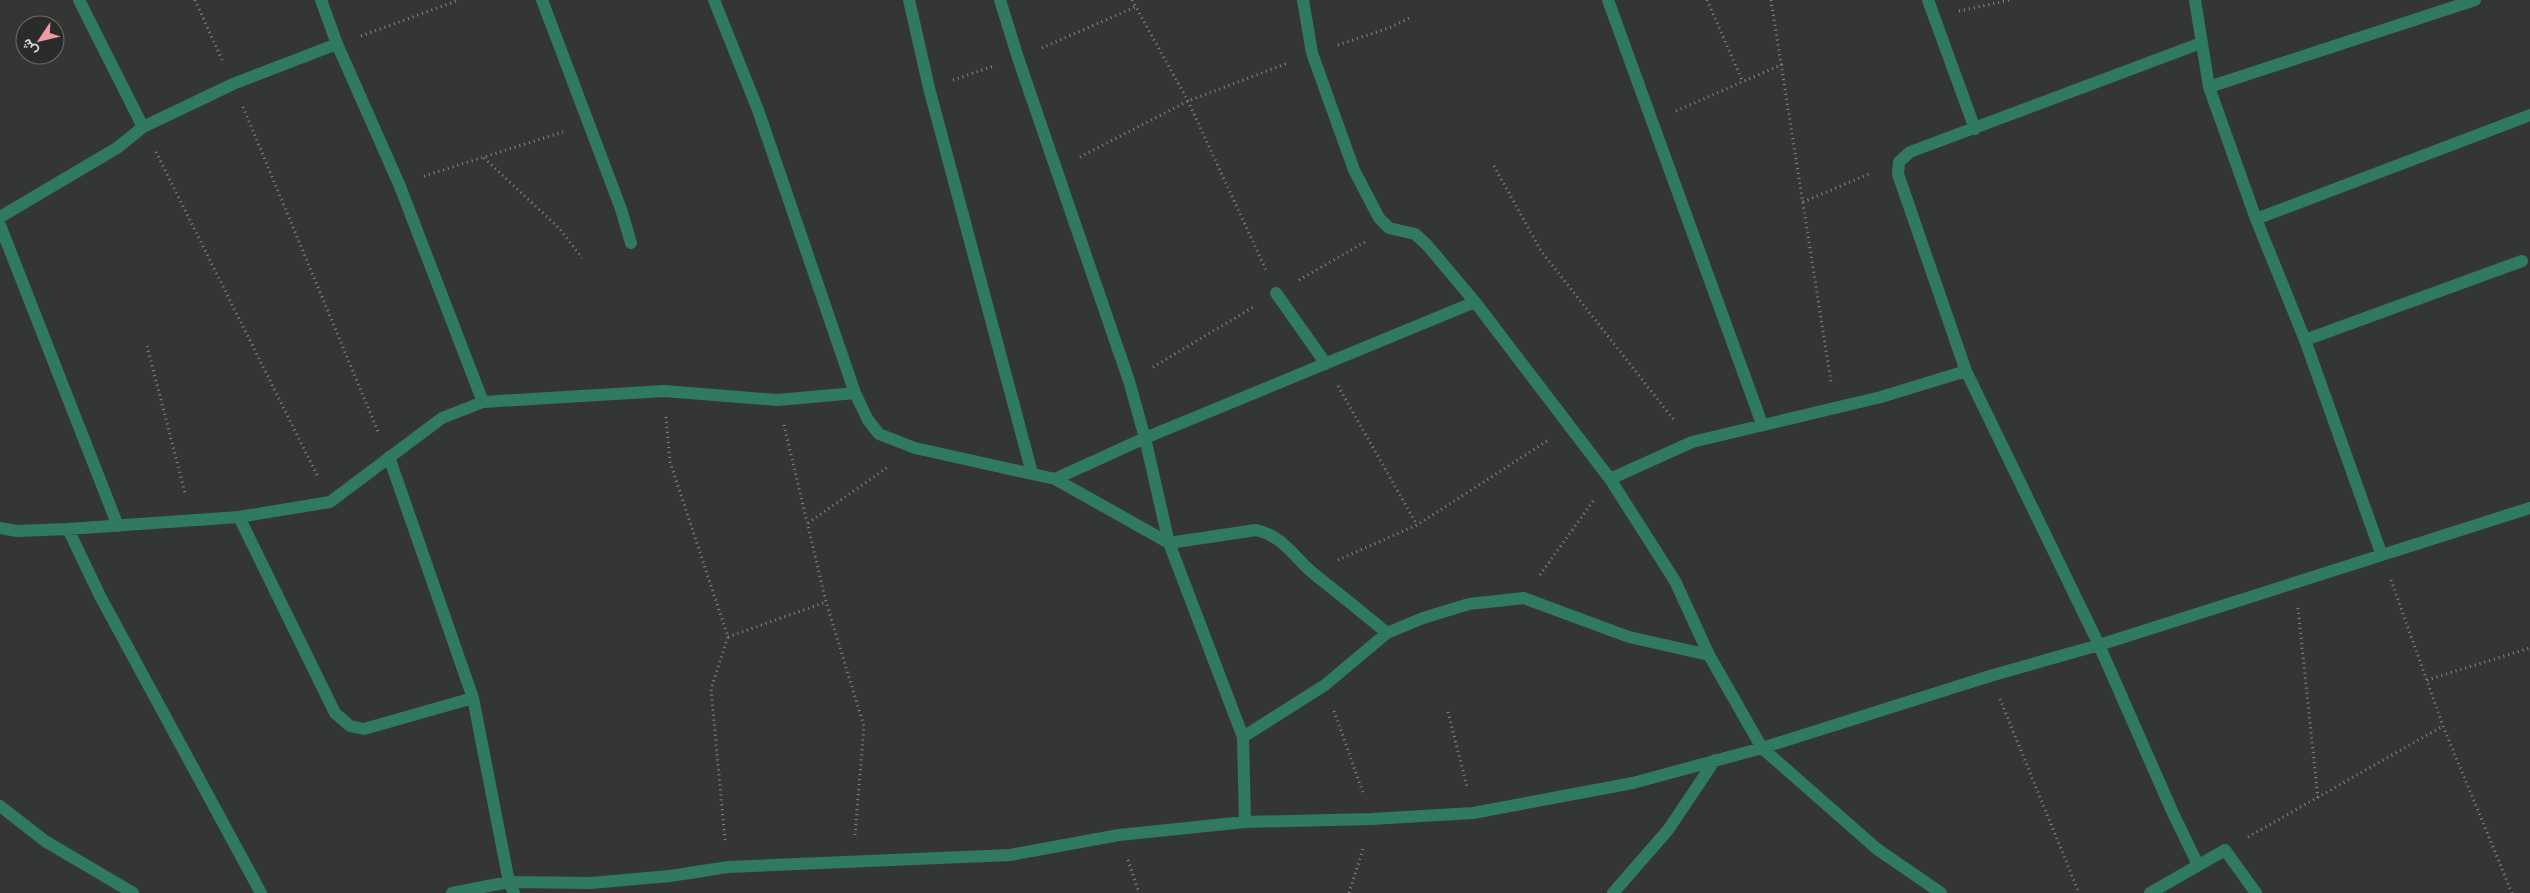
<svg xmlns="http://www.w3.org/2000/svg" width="2530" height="893" viewBox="0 0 2530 893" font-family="'Source Serif 4',Vazirmatn,serif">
<rect width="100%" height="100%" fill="#343633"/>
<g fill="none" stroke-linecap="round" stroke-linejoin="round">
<path stroke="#878986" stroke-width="3" stroke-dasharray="1 4" stroke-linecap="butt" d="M195 0 222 60
M1132 0 1188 101 1266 270
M1707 0 1742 80
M1771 0 1831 382
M1959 11 2010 0
M361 36 459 0
M1338 45 1389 28 1411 17
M1042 48 1135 7
M953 80 994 66
M243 107 379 434
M1676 111 1783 64
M156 152 318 477
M1080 157 1188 101 1288 63
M484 158 559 228 582 258
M1494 166 1541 251 1674 420
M424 176 563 132
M1803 202 1871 173
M1299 280 1365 242
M147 346 185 493
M1153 367 1255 306
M1338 386 1417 525
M666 417 670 462 728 637 711 689 725 840
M784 425 826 602 864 726 855 835
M808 523 888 467
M1338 560 1417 525 1547 441
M1540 575 1593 501
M2391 580 2443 726 2512 893
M2298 608 2318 799
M728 637 826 602
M2427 680 2530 648
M2000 699 2079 893
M1334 711 1363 793
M1448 712 1467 787
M2248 837 2443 726
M1128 860 1139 893
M1349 893 1364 846"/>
<path stroke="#307a63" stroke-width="12" d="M79 0 143 127
M321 0 337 44 399 184 483 402
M542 0 621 209 631 243
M714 0 758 110 855 393 868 420 879 434 915 448 1055 479 1169 543 1256 530C1283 536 1294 557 1314 574 1338 593 1363 613 1387 633
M909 0 929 88 1032 473
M1000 0 1018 58 1129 381 1145 438 1169 543 1243 737 1245 822
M1303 0 1312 53 1354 170 1379 218 1389 228 1415 234 1427 245 1475 302 1610 479 1675 581 1709 655 1762 748 1877 849 1941 893
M1608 0 1762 424
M1928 0 1975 129
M2195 0 2209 87 2256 219 2305 340 2381 553
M2209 87 2475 0
M0 217 117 148 143 127 233 84 337 44
M2256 219 2530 115
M0 225 118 526
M1276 293 1326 364
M2305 340 2522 261
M389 457 473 698 509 882 514 893
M1055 479 1145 438 1475 302
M1610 479 1692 442 1881 397 1966 371
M239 517 335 713 350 726 364 729 473 698
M0 528 17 531 68 529 239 517 330 502 442 418 483 402 664 391 778 400 855 393
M68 529 100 596 261 893
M1243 737 1325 685 1387 633 1423 618 1469 604 1524 598 1629 637 1709 655
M0 806 45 841 133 893
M2198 865 2172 811 2099 645 1966 371 1898 174 1899 162 1910 152 2201 43
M452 893 509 882 591 883 670 876 728 867 1010 855 1119 835 1245 822 1372 819 1473 813 1633 783 1762 748 1990 676 2099 645 2530 508
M1613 893 1668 830 1715 760
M2150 893 2225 850 2256 893"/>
</g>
<g transform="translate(40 40) rotate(235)"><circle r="24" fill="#2a2c29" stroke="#6e706d"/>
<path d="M0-4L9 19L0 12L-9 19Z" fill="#f39aa7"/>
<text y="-8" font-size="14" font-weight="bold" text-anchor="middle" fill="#d5d6d4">ش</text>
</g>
</svg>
